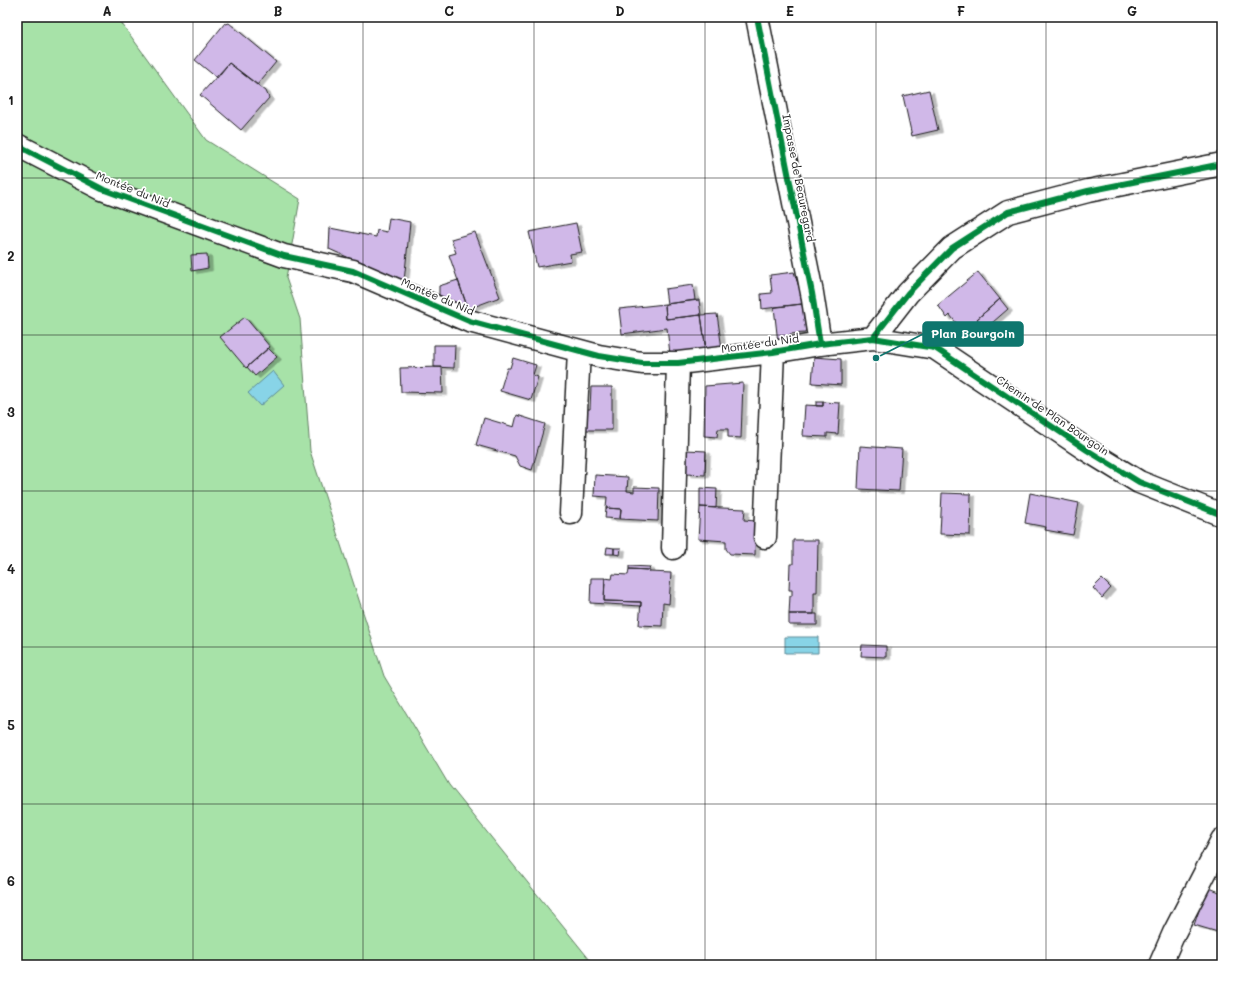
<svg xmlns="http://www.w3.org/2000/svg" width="1239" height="982" viewBox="0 0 1239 982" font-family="Mali,sans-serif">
<defs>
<filter id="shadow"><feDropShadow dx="4.5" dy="2.5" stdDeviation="0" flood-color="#0004"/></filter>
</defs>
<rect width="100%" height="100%" fill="#fff"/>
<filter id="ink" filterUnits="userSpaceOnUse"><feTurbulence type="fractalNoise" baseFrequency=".025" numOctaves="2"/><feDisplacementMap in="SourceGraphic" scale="8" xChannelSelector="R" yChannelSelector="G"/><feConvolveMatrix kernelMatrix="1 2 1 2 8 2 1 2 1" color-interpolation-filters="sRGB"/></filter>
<g filter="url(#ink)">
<path fill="#a7e2a8" stroke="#627f62" d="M17 17H117L206 140 300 199 286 278 300 319 310 451 384 676 449 785 594 965H17Z"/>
<path fill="#88d4e7" stroke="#5d8a96" d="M273 371 284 385 260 406 248 393Z
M785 637H818V653H785Z"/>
<path fill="#d0b8e8" stroke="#1c1c1c" filter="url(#shadow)" d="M225 23 226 24 229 23 276 62 257 85 229 63 217 78 195 60Z
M229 63 266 91 269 98 241 130 200 95Z
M929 90 938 130 912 136 903 96Z
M389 218 410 222 404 282 329 249 330 228 376 237 377 230 387 232Z
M576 223 582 252 570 254 571 261 537 267 529 232Z
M475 232 500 297 468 309 449 255 456 253 451 239Z
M207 254 208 268 192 271 191 255Z
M794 272 800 290 802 304 762 309 761 294 772 293 770 275Z
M978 272 1000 299 977 319 985 329 970 341 950 315 947 318 938 305Z
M458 280 468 309 439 297V286Z
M693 285 695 300 667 304 665 289Z
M1000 299 1008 309 985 329 977 319Z
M699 300 701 315 666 319 665 304Z
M665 304 666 319 701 315 706 350 670 354 667 328 622 334 619 309Z
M802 304 806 330 805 333 790 334V341L778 343 774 307Z
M717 314 722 349 706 350 701 315Z
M245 317 270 347 246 368 220 337Z
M434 345H455L454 368 434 367Z
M268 348 277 357 255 376 247 367Z
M814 357 841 359V385L812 383Z
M513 358 536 365 533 375 538 377 531 400 500 391 507 368H510Z
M442 367 443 393 401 392 400 368Z
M743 383 741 438 728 437V429H718L717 437 704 436 705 386Z
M591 387H612V430H585L587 409H590Z
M816 402H823V406H816Z
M823 402 840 403 838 434 827 433V437L803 436 805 405 823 406Z
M517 415 545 424 532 470 520 466 515 456 476 445 484 418 514 427Z
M860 446 902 449 899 491 858 489Z
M686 450 706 451 705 475 686 474Z
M595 475 628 477 627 491 634 492V487L659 488 658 521 620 519 621 509 606 508 607 497 594 496Z
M700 488 717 489 716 508 700 507Z
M942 493 971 494 970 535 940 534Z
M1030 493 1079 503 1073 535 1045 530 1046 527 1025 523Z
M700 507 745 509 744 520 756 521 755 555 730 554 726 549V541L698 539Z
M606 508 621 509 620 519 605 518Z
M793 540H818L817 592H814V614H789L790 596H792V590H789L790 564H793Z
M607 547 614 548V554H606Z
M614 548H621L620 555 614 554Z
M629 566 650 567 649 570 629 569Z
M629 569 649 570 650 572 671 573 669 604 663 603 662 626 639 625 641 602 604 601 605 578 612 579 613 574 628 575Z
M591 578H605L604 601 641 602V606L590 603Z
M1102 579 1111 588 1102 598 1093 588Z
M789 614H817V625H789Z
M862 645 886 646V657L861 656Z
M1207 887 1222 893 1221 933 1194 925Z"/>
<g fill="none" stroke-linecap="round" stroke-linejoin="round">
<g stroke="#1c1c1c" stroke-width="25">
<path id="minor" d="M757 17 812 293 820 344
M17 145 102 189 284 256 353 271 469 321 599 356 642 363H678L773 352 820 344 873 338 935 348 1087 450 1139 482 1222 515
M873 338 908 293 952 248 1008 212 1088 191 1222 164
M571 513 579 351
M765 537 773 352
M673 548 678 363
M1160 965 1174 933 1222 840"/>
</g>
<use href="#minor" stroke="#fff" stroke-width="22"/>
<g stroke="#fff" stroke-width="8">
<path id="cycleway" d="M757 17 812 293 820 344
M17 145 102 189 284 256 353 271 469 321 599 356 642 363H678L773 352 820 344 873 338 935 348 1087 450 1139 482 1222 515
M873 338 908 293 952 248 1008 212 1088 191 1222 164"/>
</g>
<use href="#cycleway" stroke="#00873e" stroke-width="6"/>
</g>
</g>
<path fill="none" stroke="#1c1c1c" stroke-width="1" stroke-opacity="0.55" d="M193 17V965M363 17V965M534 17V965M705 17V965M876 17V965M1046 17V965M17 178H1222M17 335H1222M17 491H1222M17 647H1222M17 804H1222"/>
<g text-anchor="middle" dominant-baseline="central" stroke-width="3.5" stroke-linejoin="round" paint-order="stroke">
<g font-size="11" fill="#1c1c1c" stroke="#fff">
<text transform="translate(799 178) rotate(79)">Impasse de Beauregard</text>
<text transform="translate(133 189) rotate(22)">Montée du Nid</text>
<text transform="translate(438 296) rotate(23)">Montée du Nid</text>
<text transform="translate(760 343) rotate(-8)">Montée du Nid</text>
<text transform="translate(1053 415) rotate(34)">Chemin de Plan Bourgoin</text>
</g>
</g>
<path fill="none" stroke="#0f766e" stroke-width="1.5" d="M876 358L923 334"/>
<circle fill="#0f766e" stroke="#fff" stroke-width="1.5" cx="876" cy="358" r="4"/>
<rect fill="#0f766e" stroke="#0f766e" stroke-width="1.5" x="923" y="322" width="100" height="24" rx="4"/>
<g font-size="12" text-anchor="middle" font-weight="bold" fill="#fff">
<text x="973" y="338">Plan Bourgoin</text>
</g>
<rect width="1239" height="982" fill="none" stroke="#fff" stroke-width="44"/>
<rect x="22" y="22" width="1195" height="938" fill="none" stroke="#1c1c1c" stroke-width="1.5"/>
<g font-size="13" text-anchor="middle" font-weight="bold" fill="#1c1c1c">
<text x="107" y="16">A</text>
<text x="278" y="16">B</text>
<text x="449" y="16">C</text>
<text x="620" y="16">D</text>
<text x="790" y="16">E</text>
<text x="961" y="16">F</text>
<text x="1132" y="16">G</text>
<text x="11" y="105">1</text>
<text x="11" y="261">2</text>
<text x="11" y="417">3</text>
<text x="11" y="574">4</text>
<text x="11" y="730">5</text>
<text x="11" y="886">6</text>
</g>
</svg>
